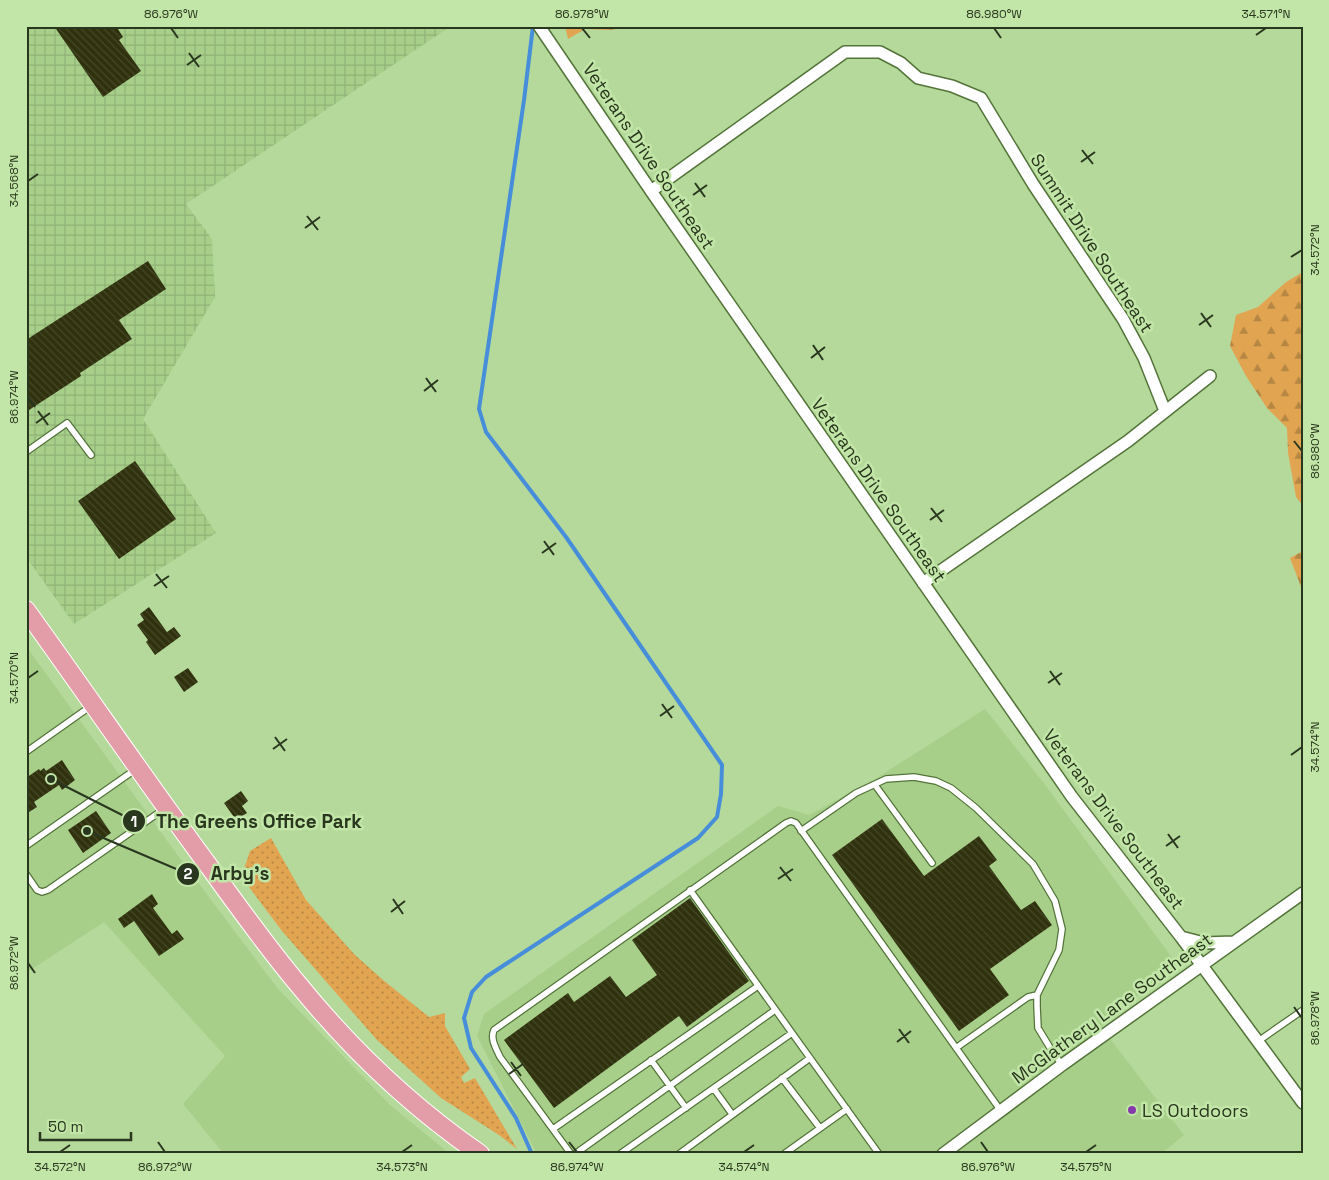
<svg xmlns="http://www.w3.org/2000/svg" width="1329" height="1180" viewBox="0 0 1329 1180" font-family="'Space Grotesk',sans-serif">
<defs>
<pattern id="industrial-grid" width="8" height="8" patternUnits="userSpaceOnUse" patternTransform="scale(1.25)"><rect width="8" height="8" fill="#a7cf8a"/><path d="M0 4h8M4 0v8" fill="none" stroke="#90b277"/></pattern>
<pattern id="grass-dots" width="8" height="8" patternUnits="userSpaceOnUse" patternTransform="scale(1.25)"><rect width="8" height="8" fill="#e1a451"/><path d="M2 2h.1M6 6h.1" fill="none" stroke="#b68643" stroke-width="1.8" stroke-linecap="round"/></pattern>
<pattern id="forest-firs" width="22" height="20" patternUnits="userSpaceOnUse" patternTransform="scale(1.25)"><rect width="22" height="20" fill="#e1a451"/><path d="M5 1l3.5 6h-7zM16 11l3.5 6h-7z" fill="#b68643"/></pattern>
<pattern id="building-back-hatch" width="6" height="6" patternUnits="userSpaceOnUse" patternTransform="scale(1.25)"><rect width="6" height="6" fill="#30320e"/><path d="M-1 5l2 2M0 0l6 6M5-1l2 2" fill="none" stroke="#454828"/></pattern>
</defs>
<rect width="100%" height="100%" fill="#b5d99b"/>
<path fill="#a7cf8a" d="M26 646 176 853 278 989 390 1105 450 1154H224L183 1104 225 1056 104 922 26 973Z
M985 709 1043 782 1176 963 1101 1027 1184 1135 1161 1154H537L477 1036 484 1014 778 806 809 815 875 779Z"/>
<path fill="url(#industrial-grid)" d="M26 26H451L186 204 212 239 215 297 143 419 216 533 74 624 26 557Z"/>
<path fill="url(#grass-dots)" d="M271 838 306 900 354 954 383 980 429 1017 445 1013V1026L470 1069 461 1077 464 1083 475 1078 517 1149 499 1135 441 1098 377 1040 282 931 243 879 244 869 250 851Z"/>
<path fill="url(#forest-firs)" d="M565 26H628L627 28 609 30 585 29 568 39Z
M1303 272V506L1296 497 1288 453 1287 428 1267 408 1246 376 1230 346 1236 315 1258 307 1286 282Z
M1303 551V592L1290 558Z"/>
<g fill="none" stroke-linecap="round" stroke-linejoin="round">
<path stroke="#468dda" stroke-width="4" d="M532 1154 516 1118 471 1048 464 1018 472 992 486 977 698 838 717 817 721 794 722 765 566 537 486 432 479 409 524 100 533 26"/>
</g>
<path fill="url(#building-back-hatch)" d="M54 26H116L123 37 119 40 141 71 103 97Z
M148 261 166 289 119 320 132 339 80 373 81 376 26 412V340Z
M135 461 176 519 119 559 78 501Z
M149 607 167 632 174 627 181 636 155 655 146 642 148 640 137 625 144 620 140 614Z
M188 668 198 682 184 692 174 677Z
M62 760 75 780 62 790 59 785 34 802 37 807 26 814V778L39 769 40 771 44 768 46 771Z
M241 791 248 801 242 806 247 813 236 820 224 803Z
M96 811 111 833 83 853 68 830Z
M882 819 924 876 979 836 997 860 989 866 1021 910 1035 901 1052 925 990 969 1009 995 959 1031 832 855Z
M152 894 158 904 153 908 172 934 177 930 184 939 159 956 134 921 124 928 118 919Z
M690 898 749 981 687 1027 679 1016 554 1108 504 1040 568 993 574 1002 610 976 626 997 657 975 632 940Z"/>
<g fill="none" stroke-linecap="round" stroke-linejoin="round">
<g stroke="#54743a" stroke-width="8">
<path id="lane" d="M26 452 67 423 91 455
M26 752 91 706
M875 785 932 863
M801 831 856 793 886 779 914 777 936 781 951 788 976 808 1033 864 1055 901 1062 929 1059 950 1037 995V1006L1038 1028 1052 1051 1062 1065
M26 846 136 769
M26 874 37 890 42 892 48 890 164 809
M690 890 792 1033
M1257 1042 1303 1010
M956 1048 1028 997 1037 995
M651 1060 686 1108
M782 1078 820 1128
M714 1089 732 1114
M553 1129 758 986
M571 1154 500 1057C496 1048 490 1039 494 1030L786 823 791 821 796 823 1001 1111
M575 1154 775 1010
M620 1154 792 1033 879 1154
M679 1154 810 1058
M784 1154 847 1109"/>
</g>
<g stroke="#54743a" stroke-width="14">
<path id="street" d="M539 26 651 191 1072 797 1181 937 1303 1103
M651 191 845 52H880L901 63 918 78 952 86 981 98 1033 184 1123 319 1144 358 1165 411
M923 583 1128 441 1210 376
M1181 937 1204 943 1233 942
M943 1154 1062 1065 1303 893"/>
</g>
<g stroke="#fff" stroke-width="20">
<path id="primary" d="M26 610C88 696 148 784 211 869 239 908 267 947 298 984 350 1048 412 1107 480 1154"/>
</g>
<use href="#lane" stroke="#fff" stroke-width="5.5"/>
<use href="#street" stroke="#fff" stroke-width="11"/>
<use href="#primary" stroke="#e39da8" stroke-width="18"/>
</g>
<path fill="none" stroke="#29371e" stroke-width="2" d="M171 28 178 38M582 28 590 38M994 28 1001 38M1256 35 1266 28M189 53 199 67M187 65 201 55M1082 150 1093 164M1081 162 1095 152M28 181 38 174M695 183 705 197M693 195 707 185M307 216 318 230M305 228 320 217M1291 257 1302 250M1201 313 1211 327M1199 325 1213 315M813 345 823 360M811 358 825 347M426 378 436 392M424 391 438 380M28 397 35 407M38 411 48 425M36 423 50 413M1294 441 1302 451M931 508 942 522M930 520 944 510M544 541 554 555M542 553 556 543M156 574 167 588M154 586 169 576M1050 671 1060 685M28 678 38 671M1048 683 1062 673M662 704 672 718M660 716 674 706M275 737 285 751M273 749 287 739M1291 755 1302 747M1168 834 1178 848M1166 846 1180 836M780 867 791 881M778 879 793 869M393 899 403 914M391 912 405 901M28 963 35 973M1294 1007 1302 1018M899 1029 909 1043M897 1042 911 1031M511 1062 521 1076M509 1074 523 1064M158 1142 165 1152M569 1142 577 1152M981 1142 988 1152M60 1152 70 1145M402 1152 412 1145M744 1152 754 1145M1086 1152 1096 1145"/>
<circle fill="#8539aa" stroke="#c2e6a7" stroke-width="2" cx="1132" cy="1110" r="5"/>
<g text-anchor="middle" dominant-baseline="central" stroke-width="5" stroke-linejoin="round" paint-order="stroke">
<g font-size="18" fill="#29371e" stroke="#c2e6a7">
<text transform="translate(649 156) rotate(56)">Veterans Drive Southeast</text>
<text transform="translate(1092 243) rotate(57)">Summit Drive Southeast</text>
<text transform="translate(879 490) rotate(55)">Veterans Drive Southeast</text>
<text transform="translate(1114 819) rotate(53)">Veterans Drive Southeast</text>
<text transform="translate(1112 1008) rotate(-36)">McGlathery Lane Southeast</text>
</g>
<g font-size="18" fill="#29371e" stroke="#c2e6a7" text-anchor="start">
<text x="1142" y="1110">LS Outdoors</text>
</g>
</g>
<path fill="none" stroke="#29371e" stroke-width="2" d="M51 779L134 821M87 831L188 874"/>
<g fill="#29371e" stroke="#c2e6a7" stroke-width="2">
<circle cx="51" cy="779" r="5"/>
<circle cx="87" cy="831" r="5"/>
<circle cx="134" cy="821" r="12"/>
<circle cx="188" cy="874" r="12"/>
</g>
<g font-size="15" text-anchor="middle" font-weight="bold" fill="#fff">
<text x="134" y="827">1</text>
<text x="188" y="879">2</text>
</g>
<g font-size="19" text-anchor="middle" font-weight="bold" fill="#29371e" stroke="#c2e6a7" stroke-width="5" stroke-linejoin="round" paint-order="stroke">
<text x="259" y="828">The Greens Office Park</text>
<text x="240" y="880">Arby's</text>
</g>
<rect width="1329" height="1180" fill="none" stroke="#c2e6a7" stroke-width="55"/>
<path d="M40 1132v8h91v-8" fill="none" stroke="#29371e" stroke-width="2.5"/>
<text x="48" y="1132" font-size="15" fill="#29371e" stroke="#c2e6a7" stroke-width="4" paint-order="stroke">50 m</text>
<rect x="28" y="28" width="1274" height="1124" fill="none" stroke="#29371e" stroke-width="2"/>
<g font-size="12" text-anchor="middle" fill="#29371e">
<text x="171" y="18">86.976°W</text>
<text x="582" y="18">86.978°W</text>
<text x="994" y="18">86.980°W</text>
<text x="1266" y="18">34.571°N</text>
<text transform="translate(14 181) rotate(-90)" y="4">34.568°N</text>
<text transform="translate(1315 250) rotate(-90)" y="4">34.572°N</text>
<text transform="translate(14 397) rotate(-90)" y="4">86.974°W</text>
<text transform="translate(1315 451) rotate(-90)" y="4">86.980°W</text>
<text transform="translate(14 678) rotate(-90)" y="4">34.570°N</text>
<text transform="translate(1315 747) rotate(-90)" y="4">34.574°N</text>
<text transform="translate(14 963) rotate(-90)" y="4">86.972°W</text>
<text transform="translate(1315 1018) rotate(-90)" y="4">86.978°W</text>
<text x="60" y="1171">34.572°N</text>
<text x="165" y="1171">86.972°W</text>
<text x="402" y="1171">34.573°N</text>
<text x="577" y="1171">86.974°W</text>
<text x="744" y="1171">34.574°N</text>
<text x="988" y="1171">86.976°W</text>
<text x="1086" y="1171">34.575°N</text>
</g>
</svg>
